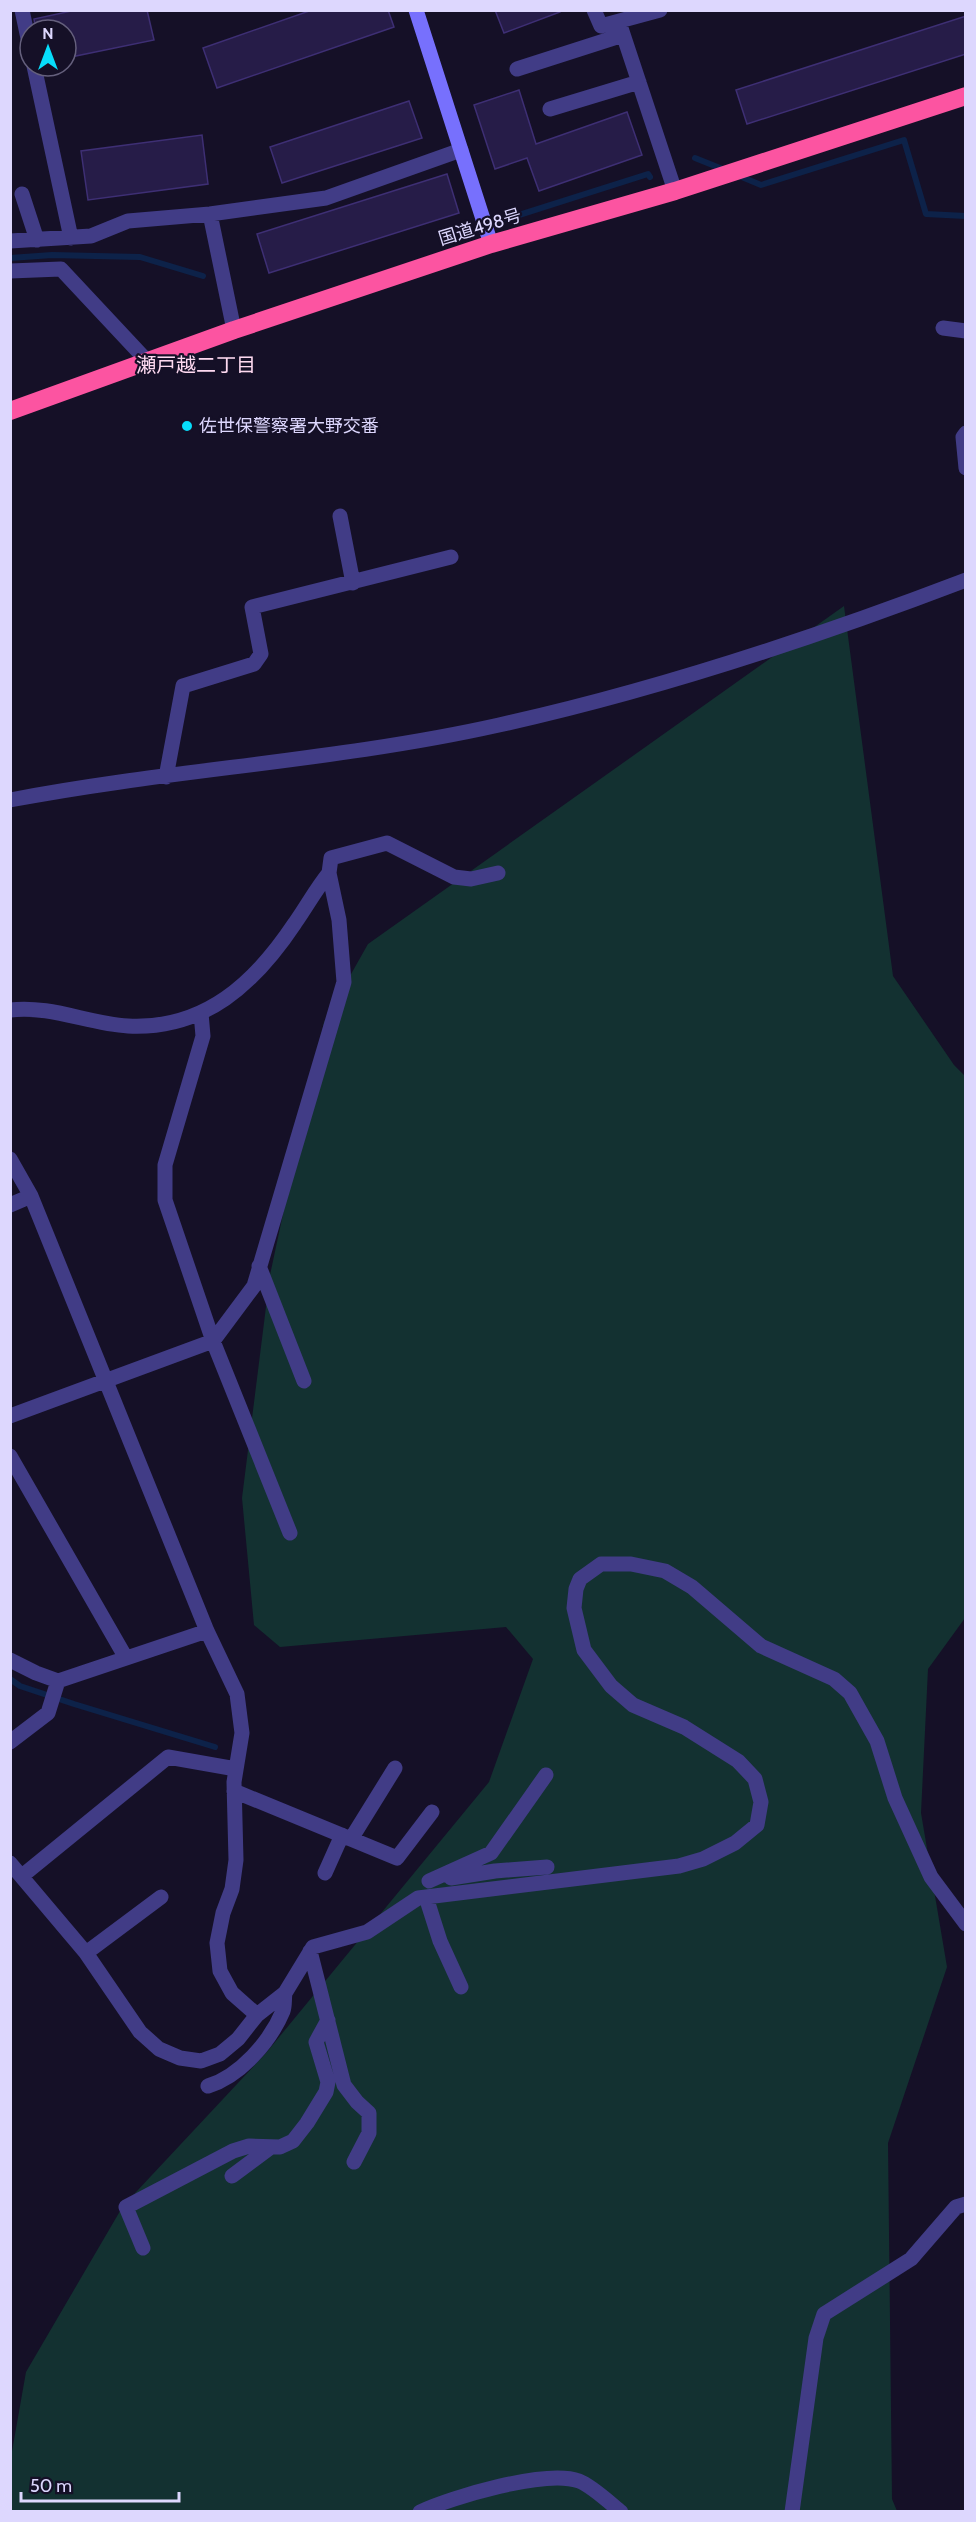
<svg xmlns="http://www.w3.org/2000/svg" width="976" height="2522" viewBox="0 0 976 2522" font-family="Cabin,'Noto Sans JP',sans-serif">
<rect width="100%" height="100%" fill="#151027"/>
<path fill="#133131" d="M844 606 893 976 954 1065 966 1077 965 1618 928 1669 921 1813 947 1967 888 2143 892 2499 897 2511H12L11 2457 26 2372 123 2206 266 2053 489 1782 533 1659 506 1627 280 1647 254 1625 242 1498 270 1275 324 1022 368 944Z"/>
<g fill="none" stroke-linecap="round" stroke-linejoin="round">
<path stroke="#0d2249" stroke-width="6" d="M695 158 725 170
M737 175 761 185 904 140 926 214 966 216
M497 222 648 174 650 177
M10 258 52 255 140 257 203 276
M10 1679 20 1686 74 1704 215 1747"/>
</g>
<path fill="#261c48" stroke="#3e2f74" stroke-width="1.5" d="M76 10H147L154 40 66 58V30H36L34 19Z
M312 10H388L394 27 217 88 203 48Z
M495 10H560V12L504 33Z
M966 16V54L747 124 736 90Z
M519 90 536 144 627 112 642 155 539 191 527 158 495 169 474 105Z
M409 101 422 138 282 183 270 147Z
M202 135 208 184 88 200 81 151Z
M447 174 459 213 269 273 257 234Z"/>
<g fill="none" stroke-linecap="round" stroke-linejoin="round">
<path stroke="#413c86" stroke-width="15" d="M22 10 30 48
M594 10 601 26 660 10
M619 22 675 191
M34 66 71 238
M517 69 623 35
M550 109 639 82
M22 194 37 240
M210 214 234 330
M10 241 91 236 128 221 210 214 326 198 461 150
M10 271 61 269 148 362
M943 328 966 331
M966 433 963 437 966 468
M340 516 353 583
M166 777 183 686 254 664 261 654 252 607 451 557
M10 800C172 769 338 761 499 725 658 690 814 638 966 580
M329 873 331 858 387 843 454 877 471 879 498 873
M10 1010C51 1005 89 1024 128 1026 205 1030 255 983 295 923 307 906 316 889 329 873L339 920 344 982 254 1286 213 1341 10 1416
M201 1013 203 1036 165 1165V1200L213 1341 290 1533
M10 1159 31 1196 207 1631 237 1694 242 1733 234 1782 236 1860 232 1889 223 1913 217 1943 220 1971 232 1993 257 2015
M10 1205 31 1196
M259 1266 304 1381
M10 1456 126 1658
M10 1660 36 1673 58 1681
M10 1742 48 1713 58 1681 207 1631
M234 1791 397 1858 432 1812
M351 1839 395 1768
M10 1863 86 1953 140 2032 159 2049 180 2058 201 2061 220 2054 238 2039 257 2015 285 1993 313 1947 367 1932 418 1898 679 1866 703 1859 735 1843 757 1825 761 1802 755 1779 738 1761 684 1727 633 1705 611 1686 584 1650 574 1608 576 1589 580 1579 601 1564H631L665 1571 692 1587 761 1646 834 1679 850 1693 877 1741 895 1798 931 1877 966 1924
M325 1873 342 1835
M22 1876 168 1757 236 1769
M451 1878 495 1871 547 1867
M429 1881 491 1853 546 1775
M426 1897 440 1941 461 1987
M310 1951 344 2085 357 2102 369 2113V2133L354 2162
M86 1953 161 1897
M208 2086C240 2076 270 2042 283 2011 285 2006 284 1999 285 1993
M232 2176 271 2147
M143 2248 126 2207 233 2151 249 2146 280 2147 293 2141 307 2123 326 2092 328 2082 316 2042 328 2020
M420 2512C452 2497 546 2469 579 2481 592 2486 610 2503 621 2512
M792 2512 816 2338 824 2314 911 2259 956 2207 966 2204"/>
<path stroke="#7770fd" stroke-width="15" d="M416 10 491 244"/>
<path stroke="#fc54a1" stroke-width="18" d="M10 411 234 330 491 244 675 191 966 96"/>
</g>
<circle fill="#07ddfb" stroke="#151027" stroke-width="2" cx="187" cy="426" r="6"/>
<g text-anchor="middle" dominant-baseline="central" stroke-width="4.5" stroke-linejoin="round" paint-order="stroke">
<g font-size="18" fill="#ddd7fe" stroke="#151027">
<text transform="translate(480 227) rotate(-17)">国道498号</text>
</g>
<g font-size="18" fill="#ddd7fe" stroke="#151027" text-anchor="start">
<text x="199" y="426">佐世保警察署大野交番</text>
</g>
<g font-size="20" fill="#fed9f0" stroke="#151027">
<text x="196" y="365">瀬戸越二丁目</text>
</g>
</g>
<rect width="976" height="2522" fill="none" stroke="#ddd7fe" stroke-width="24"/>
<g transform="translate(48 48)"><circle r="28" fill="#151027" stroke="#65607d" stroke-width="1.5"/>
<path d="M0-4.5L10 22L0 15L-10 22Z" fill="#07ddfb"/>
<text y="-9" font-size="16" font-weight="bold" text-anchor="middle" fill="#ddd7fe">N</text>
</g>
<path d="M21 2492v9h158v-9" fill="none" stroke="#ddd7fe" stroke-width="3"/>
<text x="30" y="2492" font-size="18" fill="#ddd7fe" stroke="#151027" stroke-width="4.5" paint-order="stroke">50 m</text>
</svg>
